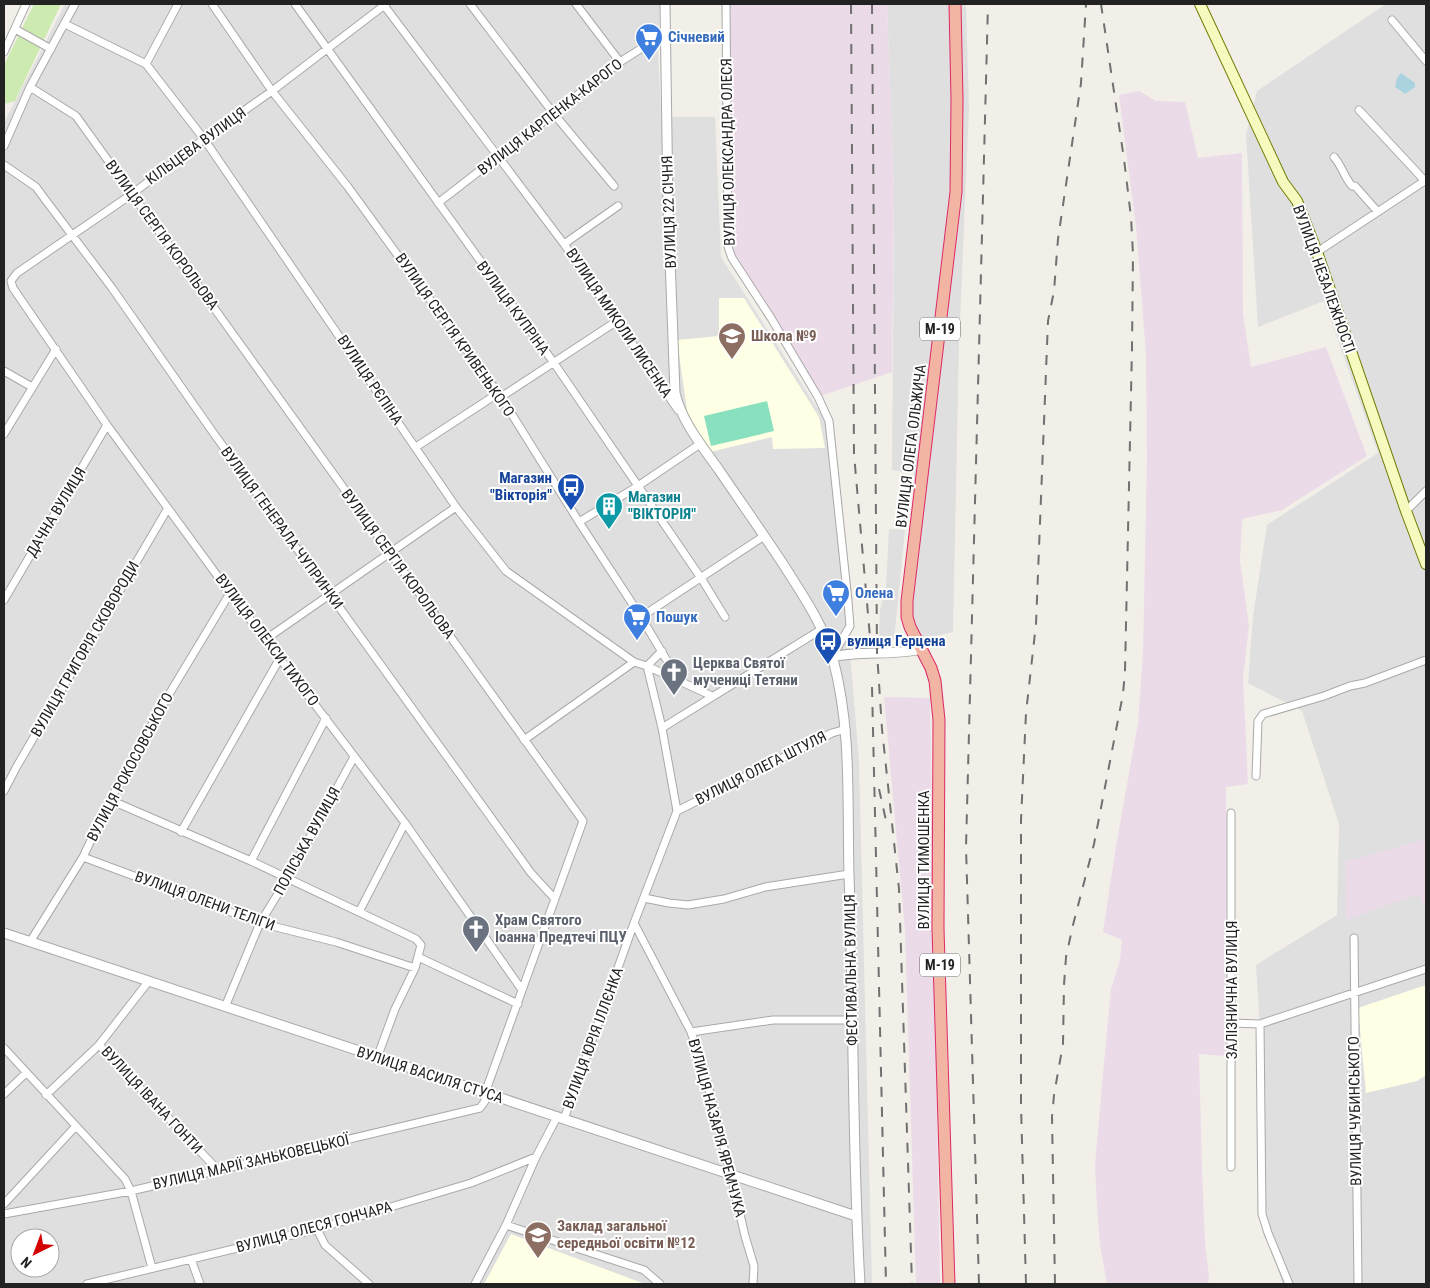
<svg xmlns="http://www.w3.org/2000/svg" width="1430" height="1288" viewBox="0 0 1430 1288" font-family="'Roboto Condensed',sans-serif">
<rect width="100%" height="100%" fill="#f2efe9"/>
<path fill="#e0dfdf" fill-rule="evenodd" d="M65 4H660L658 48 661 117H715L721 257 825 420 847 612 859 762 872 1284H4V123ZM20 1238H50V1268H20Z
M887 4H966L969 108 959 344 953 632 931 637H919L912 621 914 473 892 470 894 193Z
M1386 4H1426V1284H1283L1258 1215 1259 1013 1256 965 1337 915 1339 824 1302 711 1248 683 1253 616 1267 525 1378 453 1324 301 1258 327 1246 134 1257 91Z
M889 529 905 530 894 640H879L880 610 886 587Z"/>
<path fill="#ebdbe8" d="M726 4H887L894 193 892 372 818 397 732 258Z
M1139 91 1156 101 1185 102 1198 158 1242 153 1243 314 1251 367 1326 347 1367 456 1282 510 1242 519 1240 560 1249 626 1243 678 1248 784 1226 787V1056L1199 1054 1202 1169 1205 1244 1209 1275 1208 1284H1107L1100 1245 1097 1206 1095 1164 1107 1030 1111 989 1120 960 1122 940 1103 932 1115 852 1138 723 1143 653 1147 458 1146 354 1136 226 1119 95Z
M884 697 930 698 940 1284H916L905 930Z
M1426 839V910L1419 894 1346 920 1345 862Z"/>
<path fill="#ffffe5" d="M719 298H744L819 417 825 448 773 449 772 437 710 452 688 417 677 340 719 336Z
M1426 985V1075L1417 1081 1366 1093 1358 1008Z
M511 1234 645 1284H484Z"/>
<path fill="#cdebb0" d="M34 4H61L15 101 4 104V65Z"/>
<path fill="#88e0be" d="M767 401 774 431 711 446 704 416Z"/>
<path fill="#aad3df" d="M1401 73 1415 83V87L1405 94 1395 87 1397 78Z"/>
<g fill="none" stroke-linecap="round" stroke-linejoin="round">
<g stroke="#a9a9a9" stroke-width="9">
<path id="minor" d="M212 4 272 91 348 187 501 397 579 522 641 617 678 679
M295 4 554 363 701 578 725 617
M383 4 564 244 678 410
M386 4 272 91 204 139 132 194 17 273 11 281 13 288 107 425 230 593 405 823 522 990
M470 4 554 114 614 186
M576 4 620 62
M726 4 728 247 732 258 771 318 818 397 829 421 848 601 850 626 832 657
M1392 20 1426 61
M65 24 146 64 204 139 456 507 506 571 634 662 647 666 712 696
M15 29 51 49
M4 52 26 4
M146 64 178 4
M1359 110 1425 181
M4 146 30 87 75 4
M1334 157C1342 166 1344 177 1352 186H1355L1378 212
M4 165 36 187 44 198 112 288 212 431 531 873 554 898
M438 203 620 62 664 34
M564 244 618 206
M1317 252 1426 180
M4 371 32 387
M501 397 617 321
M4 434 56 349
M416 447 497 394
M1406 511 1426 491
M579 522 638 486 700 444
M4 600 107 425
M641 617 764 536
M266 639 456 507
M662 728 822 629
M524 740 634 662
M1256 776 1258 721 1263 714 1324 696 1350 686 1365 683 1426 660
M4 791 17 766 168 508
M110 800 251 861 416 939 421 945 415 968 395 1009 377 1058
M677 811 832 733 846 729
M181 832 280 658
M83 857 260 923 336 942 415 968
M251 861 326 718
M644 898 669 903 688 905 724 899 765 887 849 874
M359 912 405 823
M634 923 691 1032 704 1070 731 1175 745 1236 754 1266 753 1284
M1354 938 1358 1284
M30 942 83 857 110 800 168 696 230 593
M418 957 518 1004
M148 982 99 1045 217 1169
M225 1007 260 923 287 879 354 757
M1231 1023 1260 1024 1426 969
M1260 1024 1262 1214 1268 1233 1289 1284
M691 1032 773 1020H853
M4 1048 125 1179 131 1191 152 1268
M4 1094 26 1073
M46 1095 99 1045
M564 1119 634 923 677 811 662 728 647 666 662 651
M1231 1167V813
M4 1204 76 1126
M4 1214 131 1191 480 1108 485 1101V1093L583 821 76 116 30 87
M506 1225 644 1270 660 1284
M317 1229 325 1245 369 1284
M191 1259 200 1284
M87 1284 317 1229 471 1183 536 1157
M475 1284 506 1225 536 1157 557 1117"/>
</g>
<g stroke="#a9a9a9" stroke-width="11">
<path id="tertiary" d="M665 4 668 204 675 393C682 422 702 446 719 470 740 501 762 532 783 564 802 594 823 624 833 659 852 730 847 802 849 875 854 1011 852 1148 860 1284
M832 657C863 650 892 656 922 649
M4 933 856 1216"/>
</g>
<g stroke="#707d05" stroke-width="12">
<path id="secondary" d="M1200 4 1283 182 1297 201 1317 252 1406 511 1426 564"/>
</g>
<g stroke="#dc2a67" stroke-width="13">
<path id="trunk" d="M949 1284 938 929 939 720 935 681 931 668 910 627 907 617V601L956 192 957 100 955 4"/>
</g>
<use href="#minor" stroke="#fff" stroke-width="7"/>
<use href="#tertiary" stroke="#fff" stroke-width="9"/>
<use href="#secondary" stroke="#f7fabf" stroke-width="10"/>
<use href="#trunk" stroke="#f2b4a3" stroke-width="11"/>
<path stroke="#707070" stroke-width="2" stroke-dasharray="10 10" stroke-linecap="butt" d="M851 4 854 454 870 637
M872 4 877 652 882 729 899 889 912 1284
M872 687 886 1284
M879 789 887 825
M979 1284 966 847 988 4
M1026 1284 1021 1106V820L1026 713 1036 624 1048 321 1054 291 1058 239 1081 83 1086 4
M1055 1284 1052 1117 1054 1095 1063 1044 1064 985 1066 957 1073 925 1094 844 1123 694 1125 671 1132 347 1133 254 1131 217 1124 159 1101 4"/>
</g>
<defs>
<g id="supermarket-pin" transform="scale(1.4375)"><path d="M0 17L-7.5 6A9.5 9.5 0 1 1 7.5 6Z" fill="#3f7fe0" stroke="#fff"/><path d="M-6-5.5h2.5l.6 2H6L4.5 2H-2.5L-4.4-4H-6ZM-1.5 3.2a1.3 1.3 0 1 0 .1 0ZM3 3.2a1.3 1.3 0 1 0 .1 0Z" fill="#fff"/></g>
<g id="school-pin" transform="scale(1.4375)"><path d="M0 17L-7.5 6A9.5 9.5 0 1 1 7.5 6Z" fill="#8d6e63" stroke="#fff"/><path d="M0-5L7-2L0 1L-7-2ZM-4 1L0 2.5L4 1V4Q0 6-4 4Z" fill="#fff"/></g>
<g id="bus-pin" transform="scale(1.4375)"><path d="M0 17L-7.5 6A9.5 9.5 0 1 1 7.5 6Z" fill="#1a4fb4" stroke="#fff"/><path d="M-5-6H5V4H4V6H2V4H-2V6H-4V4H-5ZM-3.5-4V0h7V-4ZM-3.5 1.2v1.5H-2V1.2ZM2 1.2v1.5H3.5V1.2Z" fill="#fff"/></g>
<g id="building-pin" transform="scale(1.4375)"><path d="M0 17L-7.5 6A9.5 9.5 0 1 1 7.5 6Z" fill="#0f9aa8" stroke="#fff"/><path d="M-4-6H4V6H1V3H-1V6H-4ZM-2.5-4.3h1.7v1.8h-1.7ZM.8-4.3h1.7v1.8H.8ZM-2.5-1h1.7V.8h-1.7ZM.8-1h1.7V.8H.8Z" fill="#fff"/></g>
<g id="church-pin" transform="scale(1.4375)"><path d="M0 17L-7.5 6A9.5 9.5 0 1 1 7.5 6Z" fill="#6b7280" stroke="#fff"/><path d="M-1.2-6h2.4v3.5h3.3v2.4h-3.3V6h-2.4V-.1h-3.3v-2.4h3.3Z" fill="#fff"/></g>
</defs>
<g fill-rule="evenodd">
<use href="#supermarket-pin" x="649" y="37"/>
<use href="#school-pin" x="732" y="336"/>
<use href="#bus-pin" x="571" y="487"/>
<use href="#building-pin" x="609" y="506"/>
<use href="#supermarket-pin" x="836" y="593"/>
<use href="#supermarket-pin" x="637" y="617"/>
<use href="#bus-pin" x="828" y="641"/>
<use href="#church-pin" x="674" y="672"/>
<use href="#church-pin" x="476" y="929"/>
<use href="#school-pin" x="538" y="1235"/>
</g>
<g text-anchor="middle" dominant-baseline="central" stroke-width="4" stroke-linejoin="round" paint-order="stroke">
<g fill="#fff" stroke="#646464" stroke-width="1">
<rect x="920" y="317.5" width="40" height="23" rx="4"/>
<rect x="920" y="953.5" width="40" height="23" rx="4"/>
</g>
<g font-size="14" font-weight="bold" fill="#222">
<text x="940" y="329">М-19</text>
<text x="940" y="965">М-19</text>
</g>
<g font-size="15" font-weight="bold" fill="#366cbe" stroke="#fff" text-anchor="start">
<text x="668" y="37">Січневий</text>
<text x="855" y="593">Олена</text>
<text x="656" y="617">Пошук</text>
</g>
<g font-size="15" fill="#222" stroke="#fff">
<text transform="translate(550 117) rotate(-38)">ВУЛИЦЯ КАРПЕНКА-КАРОГО</text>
<text transform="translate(196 146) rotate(-36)">КІЛЬЦЕВА ВУЛИЦЯ</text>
<text transform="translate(728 152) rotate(-91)">ВУЛИЦЯ ОЛЕКСАНДРА ОЛЕСЯ</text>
<text transform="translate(669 212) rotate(-92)">ВУЛИЦЯ 22 СІЧНЯ</text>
<text transform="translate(162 235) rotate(54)">ВУЛИЦЯ СЕРГІЯ КОРОЛЬОВА</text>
<text transform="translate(1324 279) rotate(70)">ВУЛИЦЯ НЕЗАЛЕЖНОСТІ</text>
<text transform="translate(513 308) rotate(54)">ВУЛИЦЯ КУПРІНА</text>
<text transform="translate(619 323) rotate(56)">ВУЛИЦЯ МИКОЛИ ЛИСЕНКА</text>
<text transform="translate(455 335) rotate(55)">ВУЛИЦЯ СЕРГІЯ КРИВЕНЬКОГО</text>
<text transform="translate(370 380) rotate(56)">ВУЛИЦЯ РЄПІНА</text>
<text transform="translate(911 446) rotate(-83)">ВУЛИЦЯ ОЛЕГА ОЛЬЖИЧА</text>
<text transform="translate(56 512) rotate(-59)">ДАЧНА ВУЛИЦЯ</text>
<text transform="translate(282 528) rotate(54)">ВУЛИЦЯ ГЕНЕРАЛА ЧУПРИНКИ</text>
<text transform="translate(398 564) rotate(54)">ВУЛИЦЯ СЕРГІЯ КОРОЛЬОВА</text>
<text transform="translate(267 640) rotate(53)">ВУЛИЦЯ ОЛЕКСИ ТИХОГО</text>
<text transform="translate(85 649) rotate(-60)">ВУЛИЦЯ ГРИГОРІЯ СКОВОРОДИ</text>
<text transform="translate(130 767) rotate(-62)">ВУЛИЦЯ РОКОСОВСЬКОГО</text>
<text transform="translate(761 768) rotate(-27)">ВУЛИЦЯ ОЛЕГА ШТУЛЯ</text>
<text transform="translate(307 841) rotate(-61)">ПОЛІСЬКА ВУЛИЦЯ</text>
<text transform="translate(924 860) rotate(-90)">ВУЛИЦЯ ТИМОШЕНКА</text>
<text transform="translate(205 901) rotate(20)">ВУЛИЦЯ ОЛЕНИ ТЕЛІГИ</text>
<text transform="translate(851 970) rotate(-91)">ФЕСТИВАЛЬНА ВУЛИЦЯ</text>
<text transform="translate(1232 990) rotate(-90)">ЗАЛІЗНИЧНА ВУЛИЦЯ</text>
<text transform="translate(593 1038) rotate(-70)">ВУЛИЦЯ ЮРІЯ ІЛЛЄНКА</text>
<text transform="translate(430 1075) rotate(18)">ВУЛИЦЯ ВАСИЛЯ СТУСА</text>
<text transform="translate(152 1100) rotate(47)">ВУЛИЦЯ ІВАНА ГОНТИ</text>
<text transform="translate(1355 1111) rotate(-91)">ВУЛИЦЯ ЧУБИНСЬКОГО</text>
<text transform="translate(717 1128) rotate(75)">ВУЛИЦЯ НАЗАРІЯ ЯРЕМЧУКА</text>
<text transform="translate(251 1162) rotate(-13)">ВУЛИЦЯ МАРІЇ ЗАНЬКОВЕЦЬКОЇ</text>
<text transform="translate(314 1227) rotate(-15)">ВУЛИЦЯ ОЛЕСЯ ГОНЧАРА</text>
</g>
<g font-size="15" font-weight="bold" fill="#785e54" stroke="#fff" text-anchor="start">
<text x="751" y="336">Школа №9</text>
<text x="557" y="1226">Заклад загальної<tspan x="557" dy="17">середньої освіти №12</tspan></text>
</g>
<g font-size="15" font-weight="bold" fill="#164399" stroke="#fff" text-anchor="end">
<text x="552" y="478">Магазин<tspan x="552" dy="17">"Вікторія"</tspan></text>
<text x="847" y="641" text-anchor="start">вулиця Герцена</text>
</g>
<g font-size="15" font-weight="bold" fill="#0d838f" stroke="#fff" text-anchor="start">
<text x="628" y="497">Магазин<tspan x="628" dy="17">"ВІКТОРІЯ"</tspan></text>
</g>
<g font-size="15" font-weight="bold" fill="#5b616d" stroke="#fff" text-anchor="start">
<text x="693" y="663">Церква Святої<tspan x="693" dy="17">мучениці Тетяни</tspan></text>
<text x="495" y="920">Храм Святого<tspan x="495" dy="17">Іоанна Предтечі ПЦУ</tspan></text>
</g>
</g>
<rect width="1430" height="1288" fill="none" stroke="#222222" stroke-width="10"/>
<g transform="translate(35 1253) rotate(222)"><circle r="24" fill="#ffffff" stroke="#a7a7a7"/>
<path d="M0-4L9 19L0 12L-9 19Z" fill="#d40000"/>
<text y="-8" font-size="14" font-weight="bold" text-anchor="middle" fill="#222222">N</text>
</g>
</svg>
